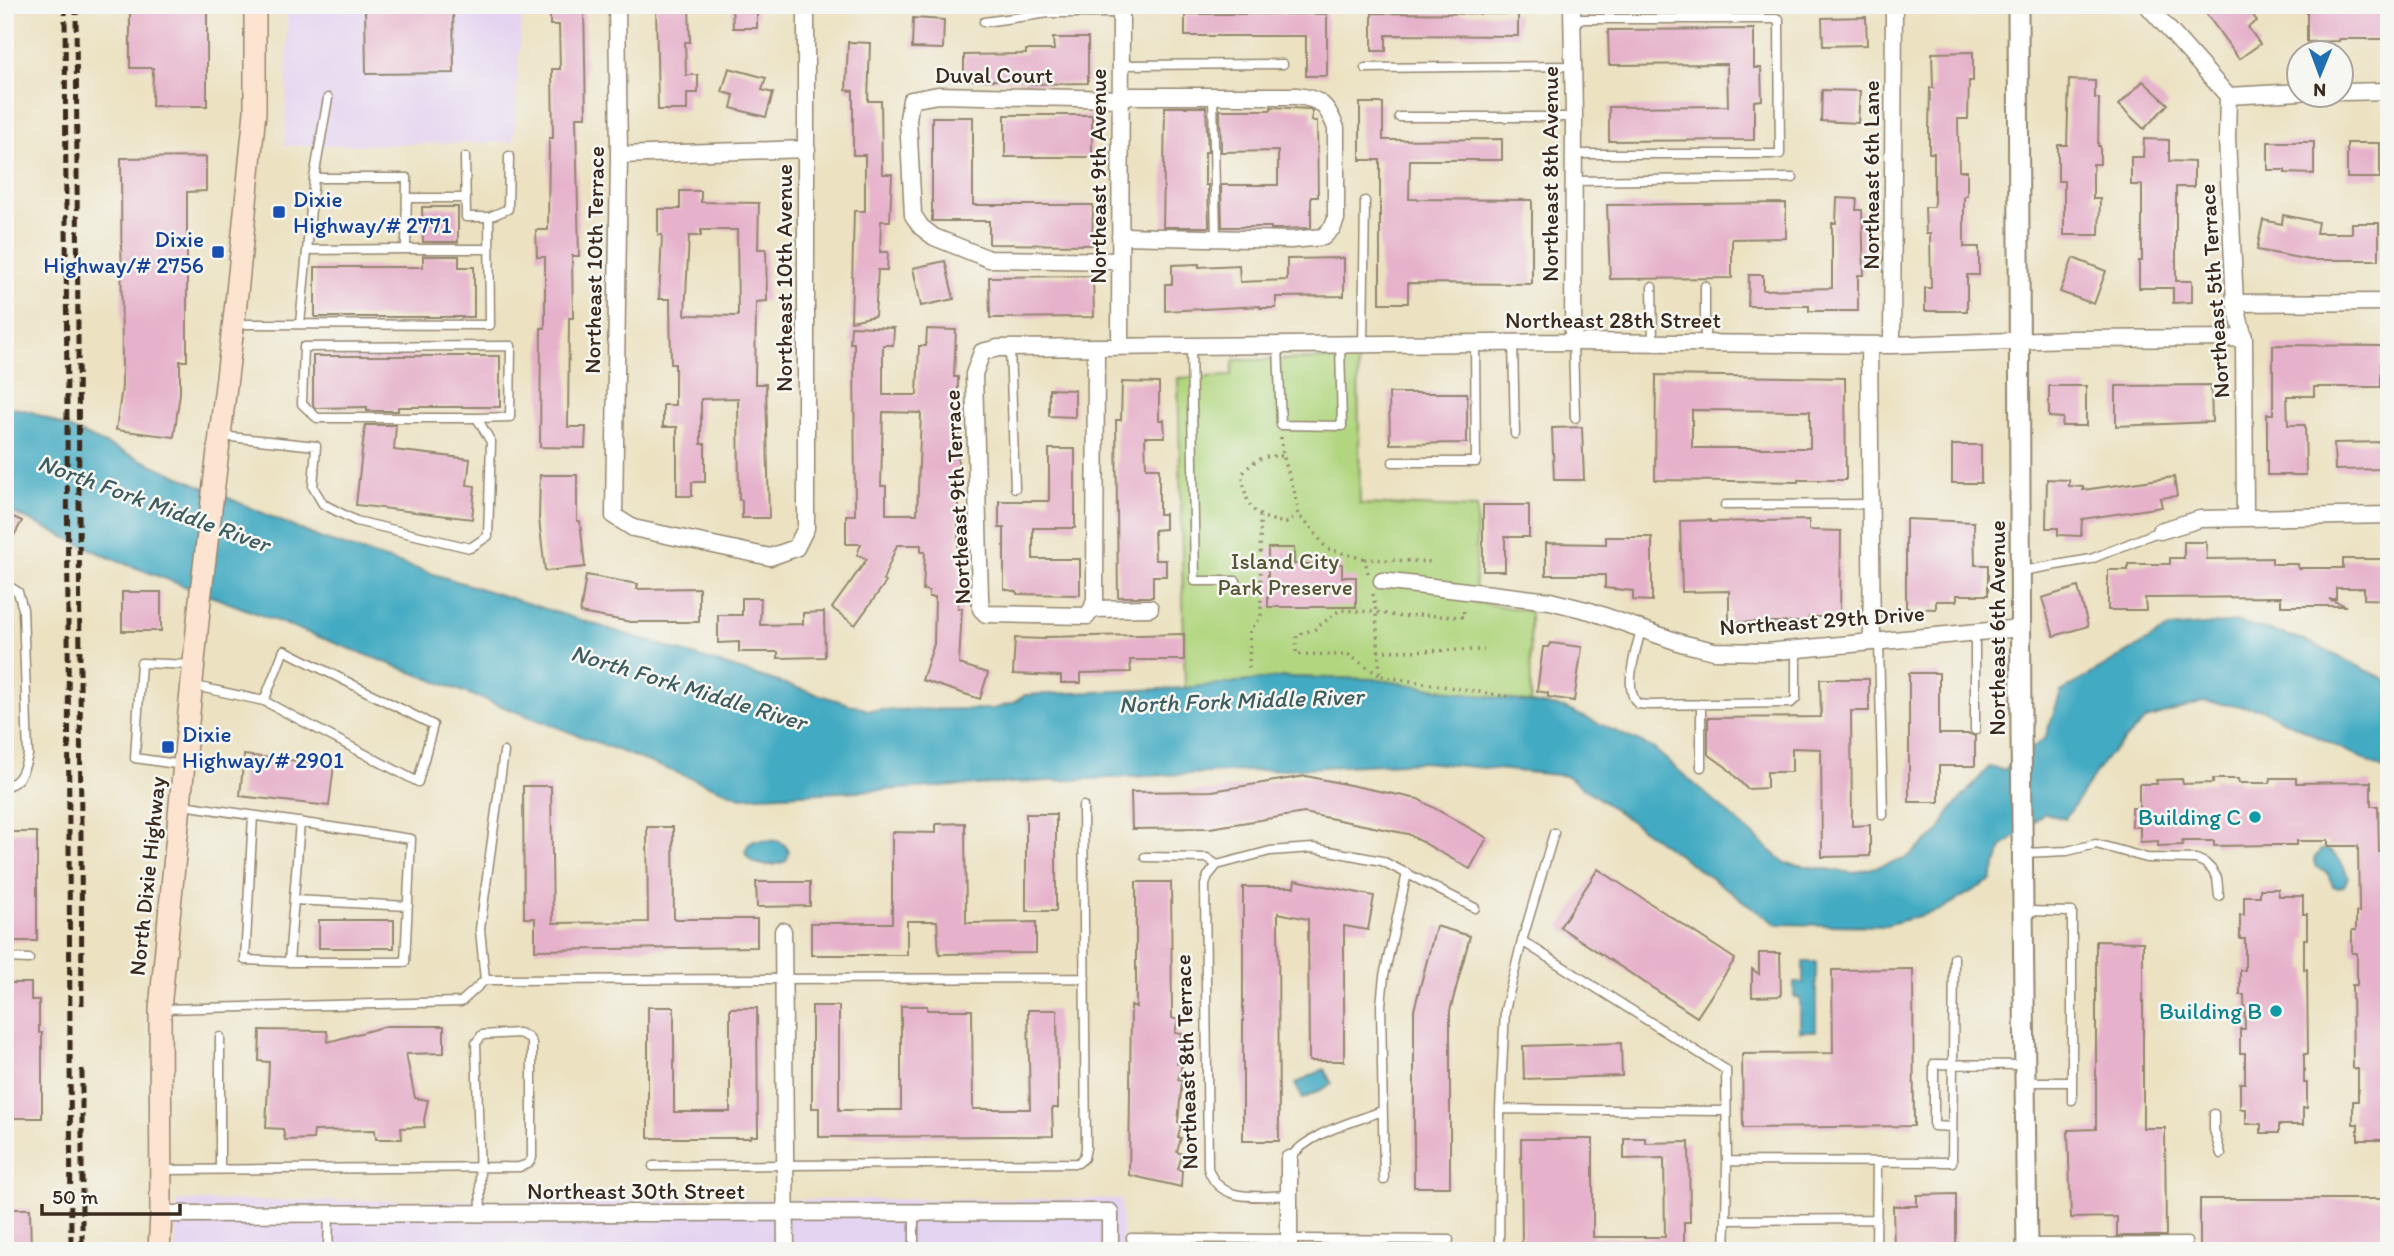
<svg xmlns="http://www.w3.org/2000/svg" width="2394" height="1256" viewBox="0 0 2394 1256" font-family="Itim,sans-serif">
<rect width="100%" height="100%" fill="#f6f6f2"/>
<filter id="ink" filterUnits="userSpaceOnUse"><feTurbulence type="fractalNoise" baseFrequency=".0143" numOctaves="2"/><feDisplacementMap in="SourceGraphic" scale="14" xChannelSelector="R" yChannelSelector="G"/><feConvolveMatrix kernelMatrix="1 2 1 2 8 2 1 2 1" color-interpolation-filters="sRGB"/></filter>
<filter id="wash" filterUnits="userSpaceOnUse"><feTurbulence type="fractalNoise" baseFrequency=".00686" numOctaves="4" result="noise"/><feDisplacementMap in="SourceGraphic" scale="28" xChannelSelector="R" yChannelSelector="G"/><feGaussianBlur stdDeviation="1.57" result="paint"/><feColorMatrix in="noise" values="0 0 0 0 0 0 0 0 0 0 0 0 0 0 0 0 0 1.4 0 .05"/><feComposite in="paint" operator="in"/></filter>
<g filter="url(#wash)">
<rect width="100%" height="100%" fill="#ece2c2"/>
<path fill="#e4d3f1" d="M287 5H522L514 142 284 146 287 80Z
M1121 1199 1123 1251H175L177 1201Z"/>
<path fill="#b1d67f" stroke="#76804e" stroke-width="2" d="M1358 359 1360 504 1477 508 1475 602 1530 611 1531 703 1372 679 1286 677 1185 688 1178 378 1231 376 1234 360Z"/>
<path fill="#43aac2" stroke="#3f6a70" stroke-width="2" d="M5 406 32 412 322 539 868 710 993 709 1013 703 1025 695 1185 688 1286 677 1372 679 1564 708 1653 748 1785 863 1853 873 1905 859 1939 832 1950 811 1989 767 2004 770 2045 738 2061 692 2169 628 2238 622 2304 640 2389 681V772L2259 708 2203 702 2146 719 2106 758 2065 819 2045 813 2002 847 1991 880 1940 910 1883 926 1776 924 1567 776 1423 762 741 797 108 557 5 509Z
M754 841C769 841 783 837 789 852L786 861C772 867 750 868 745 852L748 845Z
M2326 849C2339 856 2343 864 2348 877L2344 886 2339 888 2333 886 2328 874 2315 866 2314 859 2321 850Z
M1803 962H1816V1031H1800V998L1794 997V983H1803Z
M1324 1069 1332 1084 1303 1099 1295 1084Z"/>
<g id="blocks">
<path fill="#e6b2cb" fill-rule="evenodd" d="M130 5H207V106H152L153 68H130Z
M365 5H453L454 73 366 74Z
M550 5H584L586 117H576L579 256H572L573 318H569L568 427H586L585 448 540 447 541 328H545V257H537L536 230H548L549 138H553L552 69H560L559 25H550Z
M656 5H689L690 42H685L686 75H698V93H687V110H658Z
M732 5H757V28H733Z
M2200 5H2246L2257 21 2248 27 2260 44 2239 59Z
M2307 8 2387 10V39H2339V41L2307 42Z
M1372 13 1518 14V36L1386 35V51H1372Z
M1185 14H1327V76H1306V36H1185Z
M1866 17 1867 45 1823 46 1822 18Z
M913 18 944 20 943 49 912 48Z
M1754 29V68H1761L1762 100 1754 101V140L1609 141V107L1728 106 1727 64 1609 65 1608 30Z
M1053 38H1088V83L1026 84V80H964V55L1026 54V50H1054Z
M848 42 870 43 868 101H881L882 174H892L890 221H881L880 252H888L887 270H878L875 316 851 321 854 211H865V155H853V91L846 90Z
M1973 52V81H1969L1968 119H1958L1959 171H1967V196H1964V247H1979V275H1967V311H1925V288H1931L1930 234H1926L1925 207H1934V153H1929V130L1930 88H1933L1932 53Z
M729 68 766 78 762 90 773 93 766 117 731 108 734 95 722 92Z
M2069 80 2095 81V98H2099L2098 146H2100V164H2093V199H2100L2099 235H2064V181H2058V145H2067Z
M2143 81 2168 104 2144 129 2119 105Z
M1822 90 1860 91 1858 123 1821 121Z
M1360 103H1383V140L1502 139V160H1410L1409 199 1532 200V284L1408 283V303H1380V160H1360Z
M1165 107H1206L1208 152H1205V185H1208L1209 227H1163Z
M1271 107 1309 109 1312 111V121H1317L1318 197H1311V228L1279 229H1271V227H1222L1221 185H1278V151L1221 152 1220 110H1271Z
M1005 115H1092V157H1005Z
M932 117H973V205H1093L1092 245 989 244V221H932Z
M2144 139 2169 140V161L2194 162V187H2176V281H2192V302L2173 303V288H2139V261H2142V185H2131V157H2143Z
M2268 142H2314V174L2285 173V170H2268Z
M2347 143H2380V178H2347Z
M206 157V191L187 192V361H180V393L174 437 116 430 122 387 121 158Z
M680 191H701V202L759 203 758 249H766L767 301 756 302 755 384H766L769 518H742V500H739L738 398 701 399V444H705V482H692V496H677V427H663V405H675V364H671L670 299H659L662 235H658V209H680ZM701 230H737L738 316 685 315 689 236H701Z
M1837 198 1857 199 1856 210H1862L1864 275H1858V311H1809V306H1748L1749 275H1763V290L1832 288V223H1836Z
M1786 203V238L1732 239V278L1610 279 1607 205Z
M422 207H458V242H423Z
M2283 215 2318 222 2316 233H2352V223H2379V260H2310L2257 250 2263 220 2282 224Z
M423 256H459V267H474V317H315V267H423Z
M1344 258V296L1276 297V308H1260V306L1165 311V284H1172V265L1199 264V267L1239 265 1240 282 1287 280V259Z
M2073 258 2106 271 2094 304 2060 292Z
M945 261 954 299 921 306 913 268Z
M1093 276 1094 317 990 318 989 277Z
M851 326 894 328 893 345H883V395H917L919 346H926L927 329 956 330 954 377H958V567H961L958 608H962L959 664 988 673 980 699 922 680 934 644 935 597H929V591L923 590 925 552H921V545H897L883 580 886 582 855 625 832 608 867 559 857 555 861 544H846V515H855L854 343H850ZM883 412 921 413 917 514H886V486H881Z
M2273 345 2381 346V387H2314V396H2287L2288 425H2305L2306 475H2267V414H2273Z
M313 356H500V407H398V411H367V407L315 408 313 405Z
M1656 375 1845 378 1846 480H1798V482L1655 480ZM1692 410 1810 411V448H1692Z
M1122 382 1159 383V420H1164L1165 437H1145L1146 468H1159V514H1165V529L1154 530 1155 560H1166V576H1153V597H1118L1116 420H1121Z
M2211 385 2212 422 2116 426V386Z
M2049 386H2086V426H2062L2063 418 2049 417Z
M1049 389 1075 390V417L1049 416Z
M1389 393H1467V443L1390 444Z
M365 425H396L394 450 470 459 467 485 475 486 472 519 356 505Z
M1582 427 1584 480H1554L1552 428Z
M2384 442V469L2335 470 2334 443Z
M1952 445H1981V483H1952Z
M1049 449H1075V528H1033V559H1080V595L1017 594V592L1004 589V528H999V501H1049Z
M540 475H577V521H580L585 567 545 571 539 519Z
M2174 477 2177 496 2160 498 2162 507 2082 519 2081 536 2058 535V528H2046L2047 479 2069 480V486L2083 487V490Z
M1483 505H1529V537H1505V571H1483Z
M5 513 22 521 5 552Z
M1906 519 1974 522 1975 565H1988V595H1957V601H1936V609L1906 608Z
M1710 520V522L1809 520V530L1841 531 1840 617H1809V622H1729V591L1682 592 1680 521Z
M1606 537H1652V601L1633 600V591L1605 588V575H1546V543L1606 544Z
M2184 542H2206L2207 559 2272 558V564H2298V568H2343V559H2389V600L2364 599V588H2336V599H2329L2346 606H2281V597L2145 598 2146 610H2108V570H2128V564H2170V558H2184Z
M1268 548H1294V564H1342V577H1356V607H1268Z
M586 575 638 584 637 589 699 588V622H631L580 613Z
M2078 587 2088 626 2054 636 2042 598Z
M122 592H161V631H122Z
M742 598H761L760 625 803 624V613L824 612 825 657 778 658V652H739V642L718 643V615H742Z
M1184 634V660H1130L1131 672 1081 673V683H1061V676L1013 674 1015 638 1045 639V637Z
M1551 643 1582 647 1574 701 1548 697V693L1537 691 1543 647H1549Z
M1909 673H1939V734H1970L1975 736V766H1939V802H1909Z
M1820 679H1869V711H1851L1852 826 1870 825V856L1822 857 1821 749 1792 748V772H1767V788L1747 789 1726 767 1708 754V718L1821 717Z
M244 755 334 765 329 806 240 796Z
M1306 776 1418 799 1487 838 1470 869 1408 834 1304 813 1210 828 1132 829 1131 792 1212 791Z
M2271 778H2296V783L2371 782V806H2378L2379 852H2389V1140H2358V1124H2353V1101H2358V1069H2353L2352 985H2357V953H2352V930H2356V912H2359L2358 846H2328V841H2297V845H2273L2214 846V841H2182L2183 845 2158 846V841L2140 842V827H2132V808H2139V784H2157L2156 780 2182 779 2183 784 2213 783V779H2238L2239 783H2270Z
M523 786H551L553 923 648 922 647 827H673L674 919H757V947L535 950V918H524Z
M1026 814H1056V911H1026Z
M965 823 966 923 1036 922V953L939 954 937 921H907V955H811V923H892V832L936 833V824Z
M5 832H37V941H5Z
M1598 869 1735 959 1697 1017 1560 927Z
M1295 880 1374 896 1368 930 1344 926V1061H1309L1308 919 1278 913 1279 1141H1243V887H1294Z
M756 882H810V906L757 907Z
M1136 882H1171L1172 1018 1178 1020 1175 1033 1182 1034 1178 1048 1181 1050 1177 1063 1182 1065 1178 1080 1182 1081 1178 1122 1182 1123 1178 1137 1181 1138 1177 1152 1182 1154 1178 1169 1182 1170 1181 1187 1129 1175 1131 1005 1136 1007Z
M2260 889H2278L2279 896H2303V914H2307V939H2304V970L2307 969 2308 1054H2304V1083H2307V1108H2303V1125H2279V1133H2261V1124H2246V1109H2240V1083H2245V1053H2240V1029H2245L2244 995H2240V970H2245V939H2240V915H2244V896H2260Z
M319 920H394V948H319Z
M1436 926 1470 936 1450 1011V1187H1414V1010Z
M2096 941 2143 942V1128H2165L2166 1236H2117V1217L2071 1218 2068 1130 2096 1129Z
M1759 953H1780L1781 996 1752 997V969L1759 974Z
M1913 969 1914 1126 1743 1128 1742 1054 1833 1053 1832 970Z
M5 983H31V1000H39V1033H42V1118H5Z
M812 1006H839V1110H901V1006H927V1010H972L973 1109H1030L1028 1010H1057L1058 1108H1052L1053 1136 819 1137V1108H812Z
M648 1007H674V1112H730V1008H757L758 1136H751V1138H648Z
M386 1026H444V1053L406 1054 415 1098 428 1100 424 1120 425 1127 401 1128 402 1139H376L375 1130 314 1131 313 1139 285 1140 283 1129 266 1128 269 1062 259 1061 260 1030 327 1031 328 1042Z
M1621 1043 1622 1076 1524 1079 1523 1046Z
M1624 1138H1645V1143L1689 1142 1690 1222H1684V1251H1522L1521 1139H1593V1237H1665L1664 1158 1624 1159Z
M1956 1194V1251H1894L1893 1206H1917V1195Z
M2200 1199H2389V1249H2200Z
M5 1209H30L31 1251H5Z"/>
</g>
</g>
<g filter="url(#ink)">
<use href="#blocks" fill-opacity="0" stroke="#948670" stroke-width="2"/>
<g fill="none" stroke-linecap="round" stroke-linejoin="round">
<g stroke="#948670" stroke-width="11">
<path id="service" d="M1572 19H1779L1780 154H1574
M984 22 1049 13H1121
M1121 65 1283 64
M1365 68 1572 66
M1213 96 1216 238
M1399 117H1574
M1574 181 1793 178
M407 198H466
M489 217 508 209 509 156
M406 249H489
M307 250 406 249 407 178H314
M1652 287 1653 343
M234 324 490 325 489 217H466L465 157
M300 324 314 178 328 98
M1513 342 1515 434
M1573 342 1575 418
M1705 343V286
M1363 344 1365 201
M1278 345 1281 425 1342 426 1340 344
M1191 346 1195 581H1236
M1010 348 1015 488
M221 436 316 446 313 487 323 504 356 521 470 548 488 536 491 442 477 418H317L302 404 304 347 511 346 510 417 477 418
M1393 462H1476L1475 343
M1725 505 1871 504
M2022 571 2091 559 2160 531
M5 584 18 592 23 609 28 755C24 769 21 783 5 786
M1641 629C1637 648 1622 689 1638 704L1649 705 1791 703 1796 698V649
M1975 633V730
M1879 642 1883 815
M195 686 264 701 418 782 433 725 284 650 264 701
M1701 704V767
M183 765 135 758 141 663 194 665
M183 805 411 839 405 962H289L300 822
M253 816 245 960 289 962
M1554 833 1522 941 1726 1070 1727 1161 1952 1162 1954 958
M2023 853 2067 851 2096 844 2147 858 2196 859 2205 863 2212 870 2217 878 2219 896
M1145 857 1207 858 1217 865
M294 900 408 906
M2025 911 2072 912V1100
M5 958 29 959
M485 980 480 929 504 752
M162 1009 461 1002 485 980 1085 978
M2026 1082H2072
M1500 1109 1726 1111
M2214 1114V1130L2221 1154
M1952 1127 1934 1126V1064L2024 1065
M1289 1159C1310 1132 1351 1123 1382 1111
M653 1166 1078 1163 1084 1158 1086 1148 1083 806
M220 1169V1037
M161 1170 519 1167 528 1164 532 1158V1043L528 1037 519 1033 482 1035 476 1043 481 1213
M1384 1180 1381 1005 1384 976 1407 873
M1289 1195C1258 1196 1219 1204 1208 1168L1205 885 1208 876 1217 865 1270 851 1313 848 1382 861 1475 908
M914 1213V1251
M1726 1220 1727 1161
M1131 1238 1449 1240
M2027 1243 2187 1242V1251
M328 1251 329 1214
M1499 1251 1500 1109 1505 1010 1522 941
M1725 1251 1726 1220 1877 1219
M1876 1251 1877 1162"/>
</g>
<g stroke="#948670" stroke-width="19">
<path id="minor" d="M617 5 619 155 614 516 633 528 770 557 796 548 806 528V5
M1572 5 1574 117 1573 342
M2147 5 2228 96 2227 138 2235 303 2244 338 2245 517
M2342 92 2389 91
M2228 96 2300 92
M619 155 807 149
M1120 236 1291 240 1323 237 1333 227 1336 219V128C1327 105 1321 99 1297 96H1120
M1120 261 989 259 934 237 921 227 913 215 908 119 911 100 938 95 1120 99
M2235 303 2389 302
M1869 345 1872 642
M1892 345 1894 5
M1096 347 1095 600 1092 609 1087 616 986 614 981 609 980 597 974 374 982 352 998 348 1191 346 1573 342 1892 345 2070 339 2244 338
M1120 347 1121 5
M2160 531 2200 519 2389 515
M1382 581 1550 601 1590 611 1681 643 1714 651 1766 652 2021 628
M1092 609 1150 608
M783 931 786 1251
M161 1214 1110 1212V1251
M1289 1251V1159"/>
</g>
<g stroke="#948670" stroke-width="23">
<path id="tertiary" d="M2018 5 2021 735 2027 1251"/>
</g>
<g stroke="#948670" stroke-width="24">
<path id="secondary" d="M159 1251 161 1214 160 1009 200 600 236 303 255 112V5"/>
</g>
<path stroke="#948670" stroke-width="3.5" stroke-dasharray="2 5" stroke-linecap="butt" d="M1281 437C1282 466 1297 486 1298 515L1308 524 1327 549 1365 559
M1282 456C1264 455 1252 460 1242 475 1247 509 1252 517 1286 523L1297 515
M1368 573 1365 559 1433 562
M1373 594 1376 612 1380 676 1511 697
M1378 651 1484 650
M1249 668 1250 631 1261 617 1260 517
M1379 675 1349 655 1296 654 1297 635 1315 629 1340 610 1376 612 1402 617 1418 615 1464 617 1463 607"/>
<use href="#service" stroke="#fff" stroke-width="8"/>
<use href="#minor" stroke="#fff" stroke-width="16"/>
<use href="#tertiary" stroke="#fff" stroke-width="19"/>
<use href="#secondary" stroke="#fde4d1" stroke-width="21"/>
<path stroke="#3b2a1e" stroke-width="5" stroke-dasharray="10 5" stroke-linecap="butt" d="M65 5 71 1251
M76 5 82 1006
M82 1069V1251"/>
</g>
</g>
<g fill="#1a4fb4" stroke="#f6f6f2" stroke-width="2.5">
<rect x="272" y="205" width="14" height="14" rx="3.5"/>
<rect x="211" y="245" width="14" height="14" rx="3.5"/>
<rect x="161" y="740" width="14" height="14" rx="3.5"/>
</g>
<g fill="#0f9aa8" stroke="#f6f6f2" stroke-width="2.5">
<circle cx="2255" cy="817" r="7"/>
<circle cx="2276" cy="1011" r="7"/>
</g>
<g text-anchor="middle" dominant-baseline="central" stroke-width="5" stroke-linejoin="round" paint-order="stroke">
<g font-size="23" fill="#3b2a1e" stroke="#f6f6f2">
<text x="994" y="75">Duval Court</text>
<text transform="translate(1550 174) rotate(-90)">Northeast 8th Avenue</text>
<text transform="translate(1871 175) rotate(-90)">Northeast 6th Lane</text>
<text transform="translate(1098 176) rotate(-90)">Northeast 9th Avenue</text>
<text transform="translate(594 260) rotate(-89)">Northeast 10th Terrace</text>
<text transform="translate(784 278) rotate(-90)">Northeast 10th Avenue</text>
<text transform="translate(2214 291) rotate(-94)">Northeast 5th Terrace</text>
<text x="1613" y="320">Northeast 28th Street</text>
<text transform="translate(957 497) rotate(-93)">Northeast 9th Terrace</text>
<text transform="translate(1822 620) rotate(-4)">Northeast 29th Drive</text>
<text transform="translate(1997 628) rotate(-90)">Northeast 6th Avenue</text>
<text transform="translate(147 876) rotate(-84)">North Dixie Highway</text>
<text transform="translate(1186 1062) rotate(-92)">Northeast 8th Terrace</text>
<text x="636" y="1191">Northeast 30th Street</text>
</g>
<g font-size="23" fill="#164399" stroke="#f6f6f2" text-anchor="start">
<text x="293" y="199">Dixie<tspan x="293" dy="26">Highway/# 2771</tspan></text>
<text x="204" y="239" text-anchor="end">Dixie<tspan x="204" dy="26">Highway/# 2756</tspan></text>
<text x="182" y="734">Dixie<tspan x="182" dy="26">Highway/# 2901</tspan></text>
</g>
<g font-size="23" fill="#585536" stroke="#f6f6f2">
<text x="1285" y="561">Island City<tspan x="1285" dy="26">Park Preserve</tspan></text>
</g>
<g font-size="23" fill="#0d838f" stroke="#f6f6f2" text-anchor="end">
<text x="2241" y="817">Building C</text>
<text x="2262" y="1011">Building B</text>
</g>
<g font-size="24" font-style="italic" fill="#3e5d60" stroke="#f6f6f2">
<text transform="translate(154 503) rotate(20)">North Fork Middle River</text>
<text transform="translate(689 687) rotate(17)">North Fork Middle River</text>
<text transform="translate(1241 700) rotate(-2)">North Fork Middle River</text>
</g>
</g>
<rect width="2394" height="1256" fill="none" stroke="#f6f6f2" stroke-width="28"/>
<g transform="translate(2320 74) rotate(181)"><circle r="33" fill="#f6f6f2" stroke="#aba49d" stroke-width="2"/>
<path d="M0-5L12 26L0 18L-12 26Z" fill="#1f6fb2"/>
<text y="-10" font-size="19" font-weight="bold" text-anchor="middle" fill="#3b2a1e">N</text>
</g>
<path d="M42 1204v10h138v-10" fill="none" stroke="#3b2a1e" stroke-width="3.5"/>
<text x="52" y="1204" font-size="21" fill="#3b2a1e" stroke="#f6f6f2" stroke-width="5" paint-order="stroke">50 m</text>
</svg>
